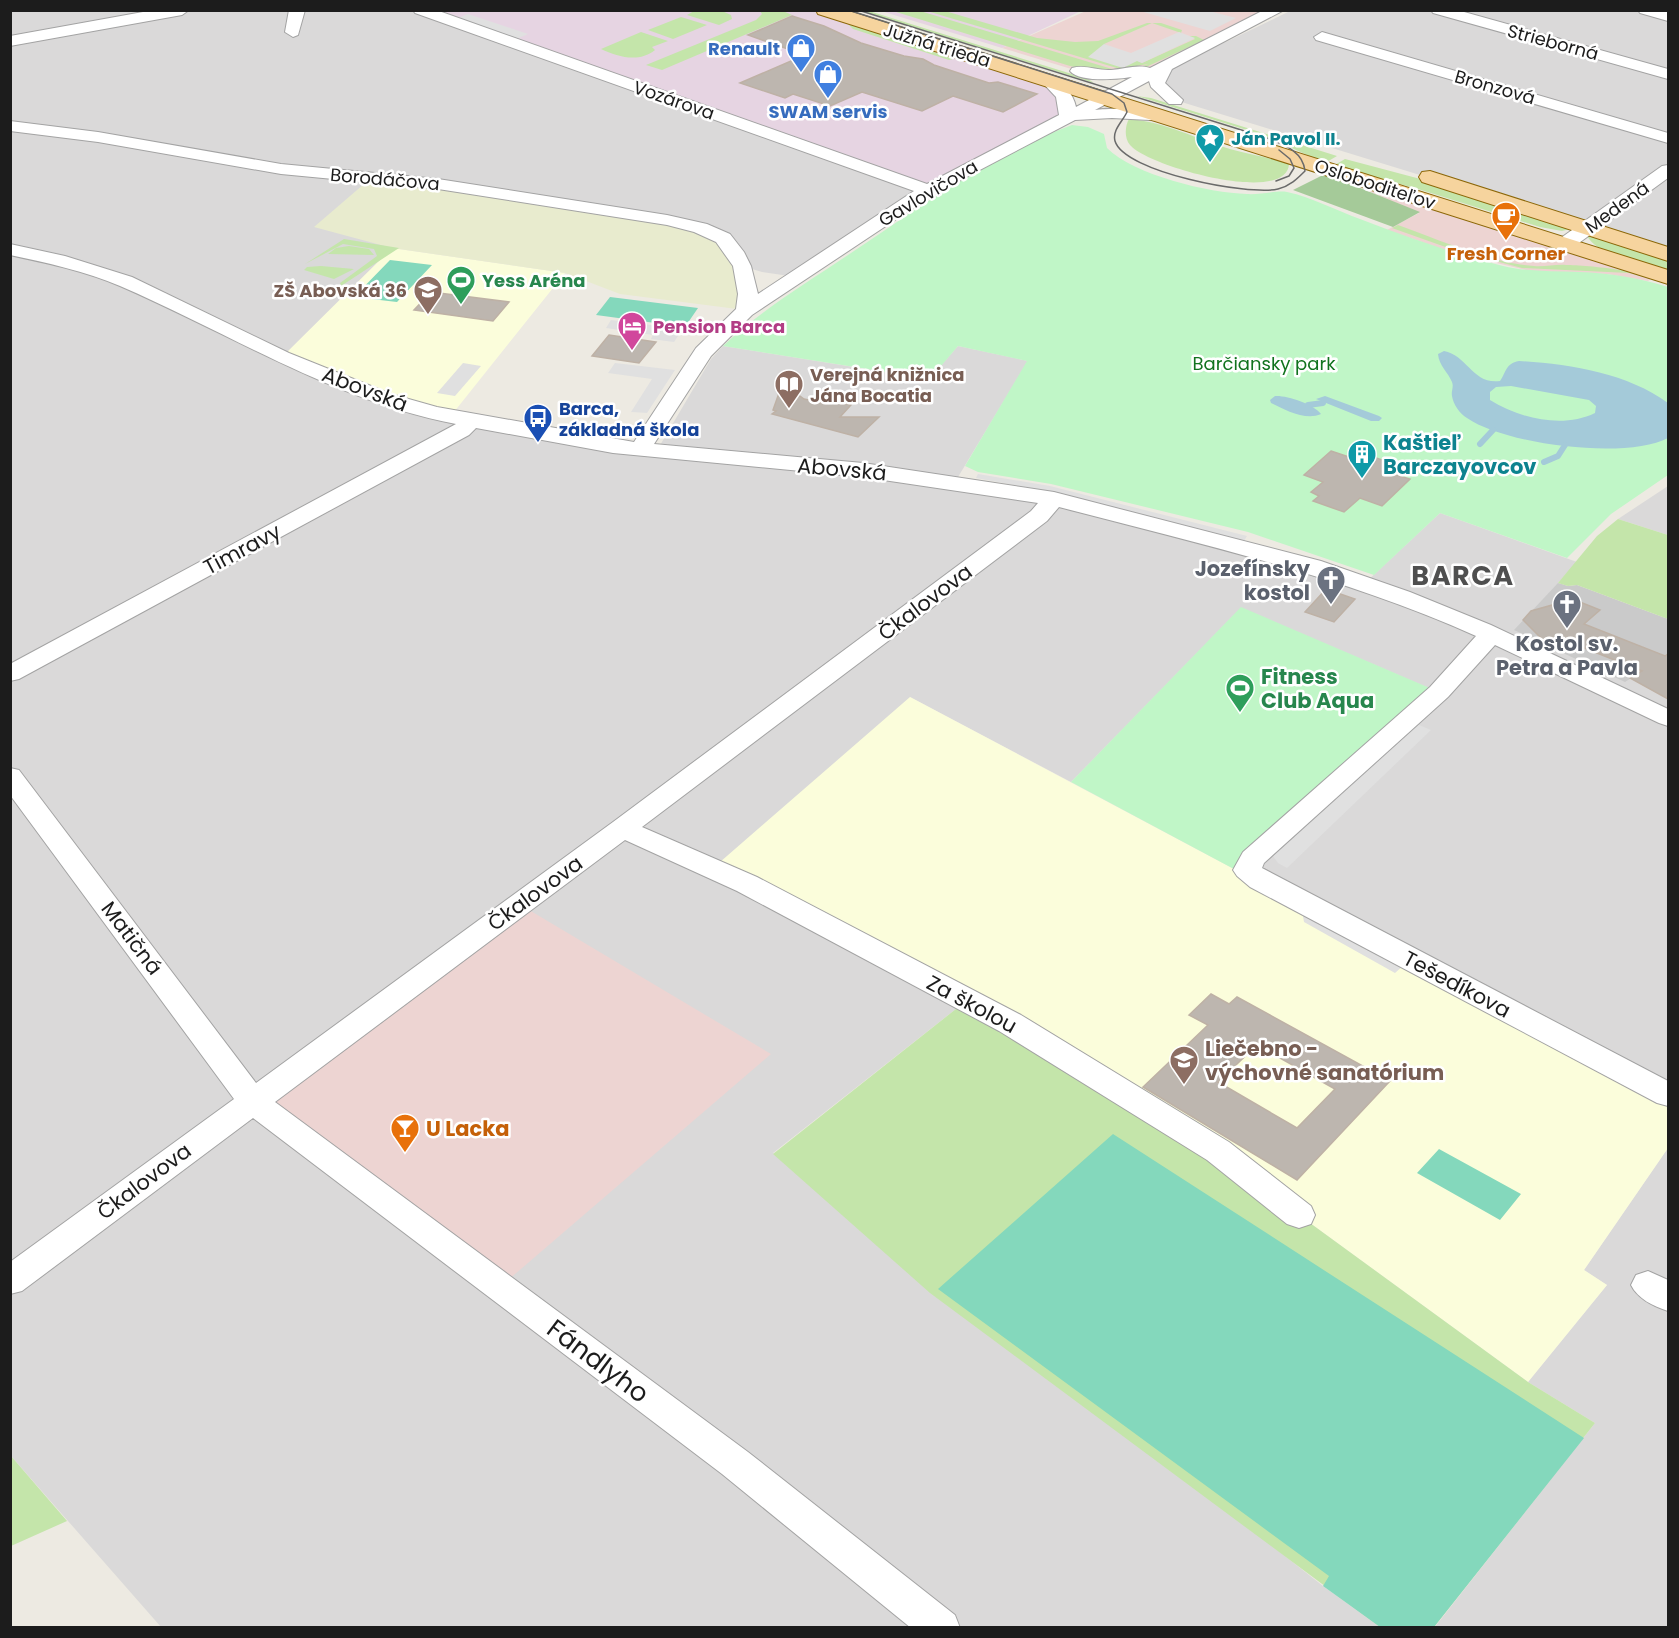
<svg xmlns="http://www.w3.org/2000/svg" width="1679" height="1638" viewBox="0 0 1679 1638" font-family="Poppins,sans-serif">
<rect width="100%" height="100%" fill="#edeae2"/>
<path fill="#dad9d9" d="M10 11H420L928 190 796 277 762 272 742 266 392 248 384 398 656 452 711 359 723 346 929 379 958 346 1028 361 955 482 1054 499 1365 583 1440 513 1577 562 1558 583 1668 619V1095L1260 880 1247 870 1438 692 1241 608 1071 782 910 697 966 1001 773 1153 1323 1586 1380 1627H161L11 1456Z
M1290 11H1668V254L1590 227 1175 100 1157 79 1168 64 1228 41Z
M1668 486V535L1618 519Z
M1668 1148V1627L1434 1628 1595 1423 1528 1382 1607 1285 1584 1270Z"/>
<path fill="#edd4d2" d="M1086 11H1264L1213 35 1168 64 1139 72 1078 71 1002 48Z
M1348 182 1658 274 1648 281 1607 274 1530 271 1451 252 1387 230 1419 213Z
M519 904 771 1054 500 1287 252 1101Z"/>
<path fill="#e6d4e2" d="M420 11H825L1048 80 1067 118 928 190Z
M881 11H1081L1002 48Z"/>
<path fill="#fbfddb" d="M392 248 565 273 450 417 282 357Z
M910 697 1232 868 1247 870 1260 880 1668 1095V1148L1584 1270 1607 1285 1528 1382 1299 1215 1218 1151 712 869Z"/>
<path fill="#cacaca" d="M1558 583 1568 586 1577 585 1668 619V654L1625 682 1514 630Z"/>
<path fill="#e8ebce" d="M371 178 700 228 735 252 745 310 620 294 565 273 392 248 314 227Z"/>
<path fill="#c4e5aa" d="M694 11H722L731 15 732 19 719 25 687 15Z
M760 11H783L792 15 662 70 646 65 756 20 762 14Z
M808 11 885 34 953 59 949 60 853 29 847 23Z
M862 11H869L1088 79 1094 83Z
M893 11H920L1122 72 1089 70 1070 66Z
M927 11H945L1037 38 1075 42 1098 41 1147 23H1161L1182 30 1181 33 1152 23 1104 44 1142 63 1195 39 1188 36H1196L1204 40 1144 68 1140 67 1148 64 1120 69Z
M681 17 707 25 673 39 648 30Z
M641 32 668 41 652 47 655 50C639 63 618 57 601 49Z
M1137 96 1151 98 1337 156 1325 163 1263 135Z
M1129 119C1166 122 1196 139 1230 149 1250 155 1270 157 1289 164 1287 206 1147 166 1130 145 1124 138 1125 126 1129 119Z
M1345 159 1428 181 1570 229 1562 231 1540 227 1418 189 1333 166Z
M1398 225C1437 239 1494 264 1534 266 1545 267 1556 264 1566 265 1587 265 1656 272 1668 284L1629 273 1522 268 1454 250 1392 228Z
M1589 234 1668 258V272C1646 265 1599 257 1587 236Z
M344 239 399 248 341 286 340 283 377 256 374 249 343 244 305 264Z
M349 246 369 249 374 255 328 254 336 248Z
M321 266 354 269 334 279 304 270 307 267Z
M1618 519 1668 535V619L1577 585 1568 586 1558 583 1597 536Z
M966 1001 1299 1215 1528 1382 1595 1423 1434 1627H1380L930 1293 773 1154Z
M11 1456 67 1521 11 1546H10Z"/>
<path fill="#a5ca99" d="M1325 174 1420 212 1393 227 1293 190Z"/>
<path fill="#c0f6c7" d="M1072 125 1088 127 1104 134 1107 148C1134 175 1209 193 1247 194 1259 195 1278 190 1287 192 1312 197 1337 211 1360 219 1407 237 1454 254 1503 266 1528 272 1553 271 1579 272 1610 273 1639 278 1668 287V475L1611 514 1567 558 1440 513 1374 575 1248 532 1051 484 978 472 965 466 1027 361 958 346 930 379 723 346C761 310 805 284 848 255 919 208 991 154 1072 125Z
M1241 607 1439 692 1247 870 1232 868 1071 782Z"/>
<path fill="#84d8bc" d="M390 260 432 265 397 302 354 297Z
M610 297 698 308 685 327 596 315Z
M1113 1134 1584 1438 1434 1627H1380L1323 1586 1329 1576 938 1289Z
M1439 1149 1521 1194 1500 1220 1417 1173Z"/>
<path fill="#e0e0e0" d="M1140 11H1209L1236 18 1210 31Z
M468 14 528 34 510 42 450 21Z
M1179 32 1195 38 1142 63 1137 61 1123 68 1088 57 1104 44 1131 53Z
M611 320 683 329 674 342 651 339 653 335 606 328Z
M463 363 481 366 455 396 437 393Z
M615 363 675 370 647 413 631 412 652 379 608 373Z
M978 474 1050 486 1247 536 1244 541 1046 491 976 478Z
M1412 722 1431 730 1287 868 1278 863 1273 856 1274 848Z
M1302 910 1404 965 1395 973 1304 922Z"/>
<path fill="#a4cad9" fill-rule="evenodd" d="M1444 351C1467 355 1473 385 1500 381 1507 371 1505 364 1519 361 1569 364 1627 373 1668 403V438C1627 460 1506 445 1467 418 1460 414 1453 404 1452 396 1451 391 1454 387 1452 382 1448 372 1439 366 1438 354ZM1511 386 1589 400 1596 406 1595 413C1562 429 1519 418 1490 400V392L1496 387Z
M1275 396C1286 395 1314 404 1321 414 1306 421 1285 410 1271 403L1270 400Z
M1325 396 1379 416 1382 418 1379 421H1371L1316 399Z"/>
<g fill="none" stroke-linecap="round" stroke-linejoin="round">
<path stroke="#a4cad9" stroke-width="6" d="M1308 405 1323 403
M1480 444 1493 430
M1544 462 1558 456 1565 445"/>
</g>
<path fill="#bdb6af" stroke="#beb1a5" stroke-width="1.5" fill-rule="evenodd" d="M792 16 824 26 861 43 904 56 923 59 934 65 989 83 998 82 1037 94 1003 112 953 96 922 111 862 92 830 106 793 94 785 98 740 83 805 55 748 35Z
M431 292 509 302 493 321 414 310Z
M609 335 656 342 639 363 592 356Z
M785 391H793L804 399 823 403 828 399 851 405 840 417H879L858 437 772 414 776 411 773 410 779 393Z
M1331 451 1358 460 1365 454 1391 463 1383 471 1410 479 1382 506 1360 498 1344 512 1313 501 1319 496 1311 492 1323 482 1304 475Z
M1326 589 1355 599 1334 622 1305 612Z
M1557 600 1580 602 1600 610 1584 624 1665 656 1668 654V699L1630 678 1642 671 1562 639 1555 646 1544 641 1523 620 1531 611 1552 605Z
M1211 994 1229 1004 1237 997 1390 1081 1297 1180 1143 1087 1208 1025 1189 1015ZM1257 1045 1335 1089 1297 1128 1218 1082Z"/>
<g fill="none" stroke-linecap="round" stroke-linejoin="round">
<g stroke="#a3a3a3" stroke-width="2">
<path id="street" d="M154 10H189L182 15 10 46V36Z
M289 10H305L298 35 293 37 285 32Z
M413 10H436L927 184 1059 115 1056 97 1040 80 1042 77H1054C1064 85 1073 93 1076 107L1132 77C1118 79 1080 83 1070 71L1072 68C1085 64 1098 71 1111 70 1124 69 1138 64 1150 68L1264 10H1284L1172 69 1165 83 1183 100 1181 104H1169L1151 87 1149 81 1095 110C1109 108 1162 107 1170 117L1168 121 1112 118 1075 120 934 194 752 315 711 356 654 444 863 463 1054 492 1321 561 1410 592 1491 625 1668 709V726L1659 723 1495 645 1448 697 1264 863 1262 868 1668 1081V1106L1657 1103 1250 887 1237 876 1233 870 1243 852 1430 687 1476 636C1343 576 1200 544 1059 507L1047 521 642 827 757 877 1021 1015 1229 1142 1311 1206 1315 1215 1311 1224 1299 1228 1287 1224 1207 1160 999 1031 737 891 625 840 275 1102 748 1452 955 1615 960 1628H911L722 1474 253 1118 22 1291 10 1294V1262L234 1099 10 795V768L19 770 256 1083 613 822 1031 511 1038 503 863 477 613 453 476 428 469 435 19 679 10 681V664L456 424C335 401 231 334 120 286 85 271 47 263 10 255V244L65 256 132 277 289 353 391 394 437 407 634 442 696 348 736 309 738 294 733 266 716 242 694 232 667 225 438 189 281 174 98 142 10 131V121L98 132 281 164 438 179 667 215 707 224 730 234 744 252 751 266 758 294 914 191 415 13Z
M1431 10H1457L1668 69V79L1433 13Z
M1638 10 1668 12V21L1640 13Z
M1322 32 1668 133V143L1316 40 1314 37Z
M1668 165V178L1572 248H1558L1556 244 1558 240 1662 166Z
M1648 1271 1668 1280V1311C1653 1306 1638 1299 1631 1285L1636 1275Z"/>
</g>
<g stroke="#8c6708" stroke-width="2">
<path id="primary" d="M816 10H846L1668 270V284L818 14Z
M1430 171 1668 247V261L1422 182 1419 177 1422 172Z"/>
</g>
<use href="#street" fill="#fff" fill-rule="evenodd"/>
<use href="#primary" fill="#f6d49e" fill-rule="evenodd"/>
<path stroke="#6a6a6a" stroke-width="1.5" d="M848 10 1112 94 1124 103 1127 112C1123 121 1112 130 1115 141 1124 172 1249 196 1278 189 1290 186 1297 179 1305 171 1303 151 1284 145 1267 138L858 10
M1276 181 1289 176 1294 168 1290 159 1279 150"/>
</g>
<defs>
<g id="shop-pin" transform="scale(1.5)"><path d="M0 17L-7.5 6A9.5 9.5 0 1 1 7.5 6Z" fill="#3f7fe0" stroke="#fff"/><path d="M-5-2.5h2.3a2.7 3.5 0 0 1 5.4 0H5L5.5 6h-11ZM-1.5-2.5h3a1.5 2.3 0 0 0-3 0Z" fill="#fff"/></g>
<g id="sight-pin" transform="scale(1.5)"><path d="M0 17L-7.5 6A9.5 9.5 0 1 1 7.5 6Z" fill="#0f9aa8" stroke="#fff"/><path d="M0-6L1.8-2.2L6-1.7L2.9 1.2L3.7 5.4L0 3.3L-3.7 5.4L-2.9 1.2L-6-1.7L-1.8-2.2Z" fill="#fff"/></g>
<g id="cafe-pin" transform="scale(1.5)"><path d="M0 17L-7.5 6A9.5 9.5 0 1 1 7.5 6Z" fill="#e8710a" stroke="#fff"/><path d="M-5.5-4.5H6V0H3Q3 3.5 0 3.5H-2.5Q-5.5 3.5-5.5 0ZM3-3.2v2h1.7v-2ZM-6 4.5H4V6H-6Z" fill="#fff"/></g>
<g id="stadium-pin" transform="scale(1.5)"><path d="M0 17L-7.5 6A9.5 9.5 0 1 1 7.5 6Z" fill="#2e9e5b" stroke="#fff"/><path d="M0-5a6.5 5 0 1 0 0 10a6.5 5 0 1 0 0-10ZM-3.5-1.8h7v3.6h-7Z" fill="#fff"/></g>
<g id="school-pin" transform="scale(1.5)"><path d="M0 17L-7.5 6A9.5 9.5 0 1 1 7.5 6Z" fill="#8d6e63" stroke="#fff"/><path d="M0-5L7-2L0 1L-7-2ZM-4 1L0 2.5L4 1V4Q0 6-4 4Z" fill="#fff"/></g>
<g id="hotel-pin" transform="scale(1.5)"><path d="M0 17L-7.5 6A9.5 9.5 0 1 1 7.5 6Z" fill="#d1479c" stroke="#fff"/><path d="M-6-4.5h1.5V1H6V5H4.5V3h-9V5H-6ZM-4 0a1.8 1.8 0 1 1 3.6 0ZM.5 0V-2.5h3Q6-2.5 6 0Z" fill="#fff"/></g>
<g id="library-pin" transform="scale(1.5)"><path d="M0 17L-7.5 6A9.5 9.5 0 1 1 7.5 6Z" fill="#8d6e63" stroke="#fff"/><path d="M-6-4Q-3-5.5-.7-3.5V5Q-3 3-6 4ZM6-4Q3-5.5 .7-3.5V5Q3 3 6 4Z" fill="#fff"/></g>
<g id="bus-pin" transform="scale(1.5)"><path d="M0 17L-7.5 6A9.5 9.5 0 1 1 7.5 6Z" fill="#1a4fb4" stroke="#fff"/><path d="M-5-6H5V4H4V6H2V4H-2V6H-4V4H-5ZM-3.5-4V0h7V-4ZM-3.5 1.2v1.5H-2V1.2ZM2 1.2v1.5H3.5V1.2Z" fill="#fff"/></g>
<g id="building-pin" transform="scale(1.5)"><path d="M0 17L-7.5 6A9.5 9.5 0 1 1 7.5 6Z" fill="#0f9aa8" stroke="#fff"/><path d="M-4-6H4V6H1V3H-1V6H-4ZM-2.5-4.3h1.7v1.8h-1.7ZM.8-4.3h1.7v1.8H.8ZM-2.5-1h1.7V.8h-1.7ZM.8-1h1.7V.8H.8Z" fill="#fff"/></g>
<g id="church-pin" transform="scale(1.5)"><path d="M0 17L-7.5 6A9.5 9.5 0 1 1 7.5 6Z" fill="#6b7280" stroke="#fff"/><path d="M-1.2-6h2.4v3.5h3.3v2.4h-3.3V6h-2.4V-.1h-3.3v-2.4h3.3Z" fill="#fff"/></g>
<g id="bar-pin" transform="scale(1.5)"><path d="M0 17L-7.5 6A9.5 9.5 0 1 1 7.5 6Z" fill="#e8710a" stroke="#fff"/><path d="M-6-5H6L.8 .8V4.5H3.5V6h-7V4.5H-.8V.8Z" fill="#fff"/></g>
</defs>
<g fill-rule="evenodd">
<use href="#shop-pin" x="801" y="48"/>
<use href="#shop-pin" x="828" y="74"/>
<use href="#sight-pin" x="1210" y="138"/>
<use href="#cafe-pin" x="1506" y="216"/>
<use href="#stadium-pin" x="461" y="280"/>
<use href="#school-pin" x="428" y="290"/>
<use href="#hotel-pin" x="632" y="326"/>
<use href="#library-pin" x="789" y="384"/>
<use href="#bus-pin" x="538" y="418"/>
<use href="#building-pin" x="1362" y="454"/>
<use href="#church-pin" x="1331" y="580"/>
<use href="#church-pin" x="1567" y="604"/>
<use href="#stadium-pin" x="1240" y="688"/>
<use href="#school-pin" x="1184" y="1060"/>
<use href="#bar-pin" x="405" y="1128"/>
</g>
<g text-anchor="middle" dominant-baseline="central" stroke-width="5" stroke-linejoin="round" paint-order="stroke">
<g font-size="18" fill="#1c1c1c" stroke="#fff">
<text transform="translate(1553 42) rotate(15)">Strieborná</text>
<text transform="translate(937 45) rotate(17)">Južná trieda</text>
<text transform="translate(1495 87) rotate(16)">Bronzová</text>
<text transform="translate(674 100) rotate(19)">Vozárova</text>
<text transform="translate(385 179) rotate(5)">Borodáčova</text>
<text transform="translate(1375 184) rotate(18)">Osloboditeľov</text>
<text transform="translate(928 193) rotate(-31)">Gavlovičova</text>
<text transform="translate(1617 207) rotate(-36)">Medená</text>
</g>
<g font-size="18" font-weight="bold" fill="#366cbe" stroke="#fff" text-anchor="end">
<text x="780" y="48">Renault</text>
<text x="828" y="111" text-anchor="middle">SWAM servis</text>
</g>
<g font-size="18" font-weight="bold" fill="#0d838f" stroke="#fff" text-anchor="start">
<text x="1231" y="138">Ján Pavol II.</text>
</g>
<g font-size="18" font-weight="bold" fill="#c56008" stroke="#fff">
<text x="1506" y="253">Fresh Corner</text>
</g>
<g font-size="18" font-weight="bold" fill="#27864d" stroke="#fff" text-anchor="start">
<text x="482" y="280">Yess Aréna</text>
</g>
<g font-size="18" font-weight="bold" fill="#785e54" stroke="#fff" text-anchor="end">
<text x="407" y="290">ZŠ Abovská 36</text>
<text x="810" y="374" text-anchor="start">Verejná knižnica<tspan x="810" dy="21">Jána Bocatia</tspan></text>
</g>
<g font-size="18" font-weight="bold" fill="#b23c85" stroke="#fff" text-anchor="start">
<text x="653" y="326">Pension Barca</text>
</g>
<g font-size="18" fill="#11731e" stroke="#fff">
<text x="1264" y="363">Barčiansky park</text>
</g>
<g font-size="18" font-weight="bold" fill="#164399" stroke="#fff" text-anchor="start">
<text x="559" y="408">Barca,<tspan x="559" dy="21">základná škola</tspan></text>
</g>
<g font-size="21" fill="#1c1c1c" stroke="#fff">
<text transform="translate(365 389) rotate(21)">Abovská</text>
<text transform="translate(842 469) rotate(5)">Abovská</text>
<text transform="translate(242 549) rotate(-28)">Timravy</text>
<text transform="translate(925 602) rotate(-37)">Čkalovova</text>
<text transform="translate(535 893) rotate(-36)">Čkalovova</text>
<text transform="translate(132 938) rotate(53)">Matičná</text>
<text transform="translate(1457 984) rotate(28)">Tešedíkova</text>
<text transform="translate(972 1004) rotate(28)">Za školou</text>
<text transform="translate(144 1181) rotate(-37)">Čkalovova</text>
</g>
<g font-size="21" font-weight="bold" fill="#0d838f" stroke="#fff" text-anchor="start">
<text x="1383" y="442">Kaštieľ<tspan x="1383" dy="24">Barczayovcov</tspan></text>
</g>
<g font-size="21" font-weight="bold" fill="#5b616d" stroke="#fff" text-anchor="end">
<text x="1310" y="568">Jozefínsky<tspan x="1310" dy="24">kostol</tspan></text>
<text x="1567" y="643" text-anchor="middle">Kostol sv.<tspan x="1567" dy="24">Petra a Pavla</tspan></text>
</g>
<g font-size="21" font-weight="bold" fill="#27864d" stroke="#fff" text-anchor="start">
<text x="1261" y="676">Fitness<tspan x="1261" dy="24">Club Aqua</tspan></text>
</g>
<g font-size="21" font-weight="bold" fill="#785e54" stroke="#fff" text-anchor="start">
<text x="1205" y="1048">Liečebno -<tspan x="1205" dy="24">výchovné sanatórium</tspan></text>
</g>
<g font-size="21" font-weight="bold" fill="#c56008" stroke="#fff" text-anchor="start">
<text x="426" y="1128">U Lacka</text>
</g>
<g font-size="26" fill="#1c1c1c" stroke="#fff">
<text transform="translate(598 1361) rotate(37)">Fándlyho</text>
</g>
<g font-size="27" font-weight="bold" letter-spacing="1.5" fill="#4f4f4f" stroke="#fff">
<text x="1463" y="575">BARCA</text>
</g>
</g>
<rect width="1679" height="1638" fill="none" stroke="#1c1c1c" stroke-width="24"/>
</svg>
